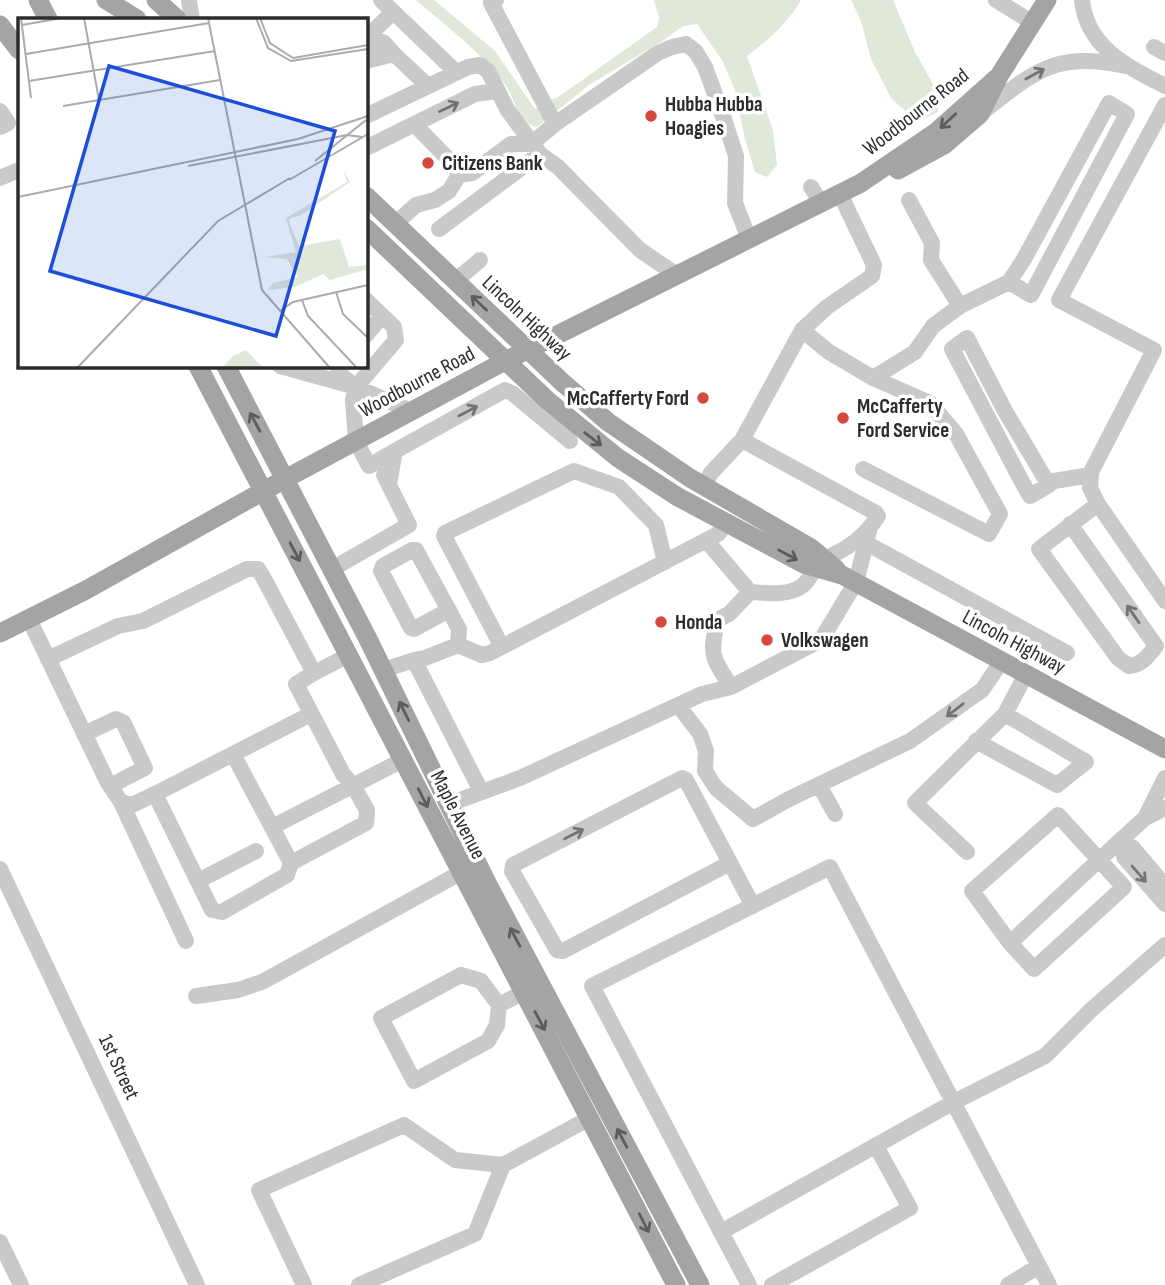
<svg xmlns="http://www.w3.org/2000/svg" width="1165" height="1285" viewBox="0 0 1165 1285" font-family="'Sofia Sans Condensed',sans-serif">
<rect width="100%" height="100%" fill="#fff"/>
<path fill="#e0e8da" d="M416 0H434L495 51 535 109 561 95 657 27 659 18 654 0H801C788 23 768 40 747 56L773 130 777 165 767 177 755 172 745 139 735 90 722 60 697 24 683 26 664 40 589 85 537 127C519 124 514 97 505 84 480 51 446 26 416 0Z
M851 0H893L915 52 938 93V112L923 119 911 116 891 98 871 59 861 21Z"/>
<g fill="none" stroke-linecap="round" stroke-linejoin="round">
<path stroke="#c9c9c9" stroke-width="16" d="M381 0 456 72
M496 0 491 3 555 124
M996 0 1033 23
M1082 0C1087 48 1127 66 1165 86
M189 1 192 19
M366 38 393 12
M1154 47 1165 53
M366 55 374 45 383 42 394 54
M366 61 394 54 428 86
M1165 105 1059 300 1154 350 1091 472 1090 488 1098 504 1165 601
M0 111 8 123 0 127
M980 114C1035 71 1054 51 1126 66
M366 116 468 67 480 65 488 71 507 109 540 154 558 167 640 250 677 275
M414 124 455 166 459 175
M366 148 475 94 497 91
M459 175 472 173 511 144H531L555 124 658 53 672 47 686 44 696 52 705 67 724 119 736 156 735 203 749 239
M0 178 19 170
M811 187 821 203
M909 200 932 243 931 260 960 306
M395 224 416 205 435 200 449 191 459 175
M439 229 540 154
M455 281 480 260
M366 300 394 327 396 340 356 387 353 400 356 441 369 466 395 451
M802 330 829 352 873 378 915 352 933 326 960 306 1009 282 1031 295 1127 114 1109 103 1024 259 1009 282
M366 335 382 316
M280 366 356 387 411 411
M339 366 338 372 354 386
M742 440 876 513 878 516C864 538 847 549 824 559
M863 469 989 534 1000 514 956 434 930 403 873 378
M389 484 395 451 505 390 512 393 570 441
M1049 485 1030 496 1021 480 952 349 967 338 1005 411 1049 485 1054 481 1091 475
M704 486 711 473 742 440 802 330 827 307 872 276 874 265 840 194
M1070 524 1156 646C1148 656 1142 665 1129 666L1118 658 1039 549 1098 504
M706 540 750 592C766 593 789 596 802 586 808 582 812 573 816 567
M866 543 1067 653
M332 569 409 525 384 475
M449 610 414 629 411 628 381 571 383 566 412 550H416L459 629 458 645
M29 619 108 783 121 802 132 805 155 794 212 910 222 912 287 875 291 863 366 823 367 810 354 787 343 774 296 684 314 673
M502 647 444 536 445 533 574 471 619 487 656 525 665 562
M48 659 118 626 143 621 247 569H258L263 577 314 673 349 655
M414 660 425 658 458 645 482 655 490 653 718 534 726 523
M383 670 414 660 481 791
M731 687C711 655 710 657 717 620L729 614 750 592
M678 705 700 734 706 751 705 771 716 788 753 819 789 799 910 741 982 690 1002 661
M84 734 116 719 123 722 145 768 110 786
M976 741 1057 785 1086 762 1005 714
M233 754 291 863
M819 785 835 814
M155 794 311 714
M121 802 186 941
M449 804 520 778 702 694 731 687 821 640 856 582 869 531
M1145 818 1165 778
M272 827 403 760
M967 852 915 803 1005 714 1026 674
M730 863 563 951 557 950 512 871 513 865 682 778 686 780 753 906
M0 869 197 1285
M198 881 256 851
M1165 886 1132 847 1124 849V857L1165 904
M1010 943 972 891 1058 815 1124 887 1034 969 1010 943 1100 859 1145 818 1165 808
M196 996 238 990 262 982 462 872
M499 1005 497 1025 488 1041 414 1081 381 1018 461 975 481 981 499 1005 524 992
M721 1232 749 1285
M0 1242 21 1285
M304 1285 259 1190 404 1125 455 1160 503 1165 590 1118
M359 1285 475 1234 503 1165
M772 1285 910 1208 876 1146
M1008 1285 1039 1266
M1049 1285 830 867 592 986 721 1232 952 1103 1045 1056 1091 1010 1165 945"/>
<path stroke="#a4a4a4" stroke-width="19" d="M38 0 48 19
M106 0 137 19
M156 0 177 19
M0 25 19 50
M898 170 944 145 980 114 999 76 1047 0
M366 196 562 382 608 422 690 478 811 548 836 569
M366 228 547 400 618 458 678 497 804 564 842 575 1165 749
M198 366 676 1285
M226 366 368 639 487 883 700 1285
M0 633 86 590 285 479 505 361 861 183 936 132 999 76"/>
</g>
<defs><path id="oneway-shaft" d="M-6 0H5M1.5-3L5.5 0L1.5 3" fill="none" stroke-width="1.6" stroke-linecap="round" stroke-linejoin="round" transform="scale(1.75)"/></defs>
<g stroke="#737373">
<use href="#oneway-shaft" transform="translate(1035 74) rotate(-29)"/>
<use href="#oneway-shaft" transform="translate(449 107) rotate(-26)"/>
<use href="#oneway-shaft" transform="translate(468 411) rotate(-28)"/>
<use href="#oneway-shaft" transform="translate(1133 614) rotate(-125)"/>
<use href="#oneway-shaft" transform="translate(955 710) rotate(143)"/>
<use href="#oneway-shaft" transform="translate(574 834) rotate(-27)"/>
<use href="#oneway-shaft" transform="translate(1139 874) rotate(49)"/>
</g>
<g stroke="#5c5c5c">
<use href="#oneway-shaft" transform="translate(948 121) rotate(137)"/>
<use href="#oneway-shaft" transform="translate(479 303) rotate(-137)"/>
<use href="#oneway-shaft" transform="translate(255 422) rotate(-118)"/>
<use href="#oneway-shaft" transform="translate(593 439) rotate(38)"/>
<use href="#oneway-shaft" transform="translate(295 552) rotate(62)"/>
<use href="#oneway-shaft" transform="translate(788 555) rotate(28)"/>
<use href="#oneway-shaft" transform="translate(404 711) rotate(-116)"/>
<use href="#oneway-shaft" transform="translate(423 798) rotate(63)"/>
<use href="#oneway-shaft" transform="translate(515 937) rotate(-118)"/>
<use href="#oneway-shaft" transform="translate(540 1021) rotate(62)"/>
<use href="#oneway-shaft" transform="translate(622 1138) rotate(-118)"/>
<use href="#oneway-shaft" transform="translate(644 1223) rotate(63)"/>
</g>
<g fill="#d3493e" stroke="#fff" stroke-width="2.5">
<circle cx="651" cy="116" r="7"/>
<circle cx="428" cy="163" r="7"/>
<circle cx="703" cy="398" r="7"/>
<circle cx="843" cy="418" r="7"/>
<circle cx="661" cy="622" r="7"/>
<circle cx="767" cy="640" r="7"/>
</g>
<g text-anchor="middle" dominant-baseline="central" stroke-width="7" stroke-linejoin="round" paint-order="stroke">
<g font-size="21" font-weight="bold" fill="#2c2c2c" stroke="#fff" text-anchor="start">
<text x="665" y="104">Hubba Hubba<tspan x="665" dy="24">Hoagies</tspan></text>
<text x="442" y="163">Citizens Bank</text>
<text x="689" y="398" text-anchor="end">McCafferty Ford</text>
<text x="857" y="406">McCafferty<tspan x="857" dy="24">Ford Service</tspan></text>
<text x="675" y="622">Honda</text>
<text x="781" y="640">Volkswagen</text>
</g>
<g font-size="21" fill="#2c2c2c" stroke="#fff">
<text transform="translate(916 112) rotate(-38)">Woodbourne Road</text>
<text transform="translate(527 318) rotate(43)">Lincoln Highway</text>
<text transform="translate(417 382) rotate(-28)">Woodbourne Road</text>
<text transform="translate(1014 642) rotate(28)">Lincoln Highway</text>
<text transform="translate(458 815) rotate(63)">Maple Avenue</text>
<text transform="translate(119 1067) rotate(65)">1st Street</text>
</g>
</g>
<g transform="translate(18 18)">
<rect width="350" height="350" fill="#fff"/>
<path d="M325 151 332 164 283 197 271 201 272 207 281 228 322 221 331 249 350 247V251L312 262 305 256 277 269 250 272 255 265 280 259 269 241 247 239 278 234 268 200 329 164ZM228 332 245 350H204L215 338Z" fill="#e0e8da"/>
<path fill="none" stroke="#ababab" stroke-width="2" d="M3 0 13 80M66 0 81 82M190 0 244 272 312 350M238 0 250 30 273 43 350 31M242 0 252 25 275 40 350 27M4 7 44 0M8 36 191 5M11 63 197 33M45 88 202 62M297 143 348 102M170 148 329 117 344 119M271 162 350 116M0 179 280 121 350 98M318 274 325 296 350 320M284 282 290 298 339 350M262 293 275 284 350 267M59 350 200 203 272 160"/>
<path fill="#1d4ed8" fill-opacity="0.15" stroke="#1d4ed8" stroke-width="3.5" d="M91 48 317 113 258 318 32 253Z"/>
<rect width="350" height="350" fill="none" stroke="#2c2c2c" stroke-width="3.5"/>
</g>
</svg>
